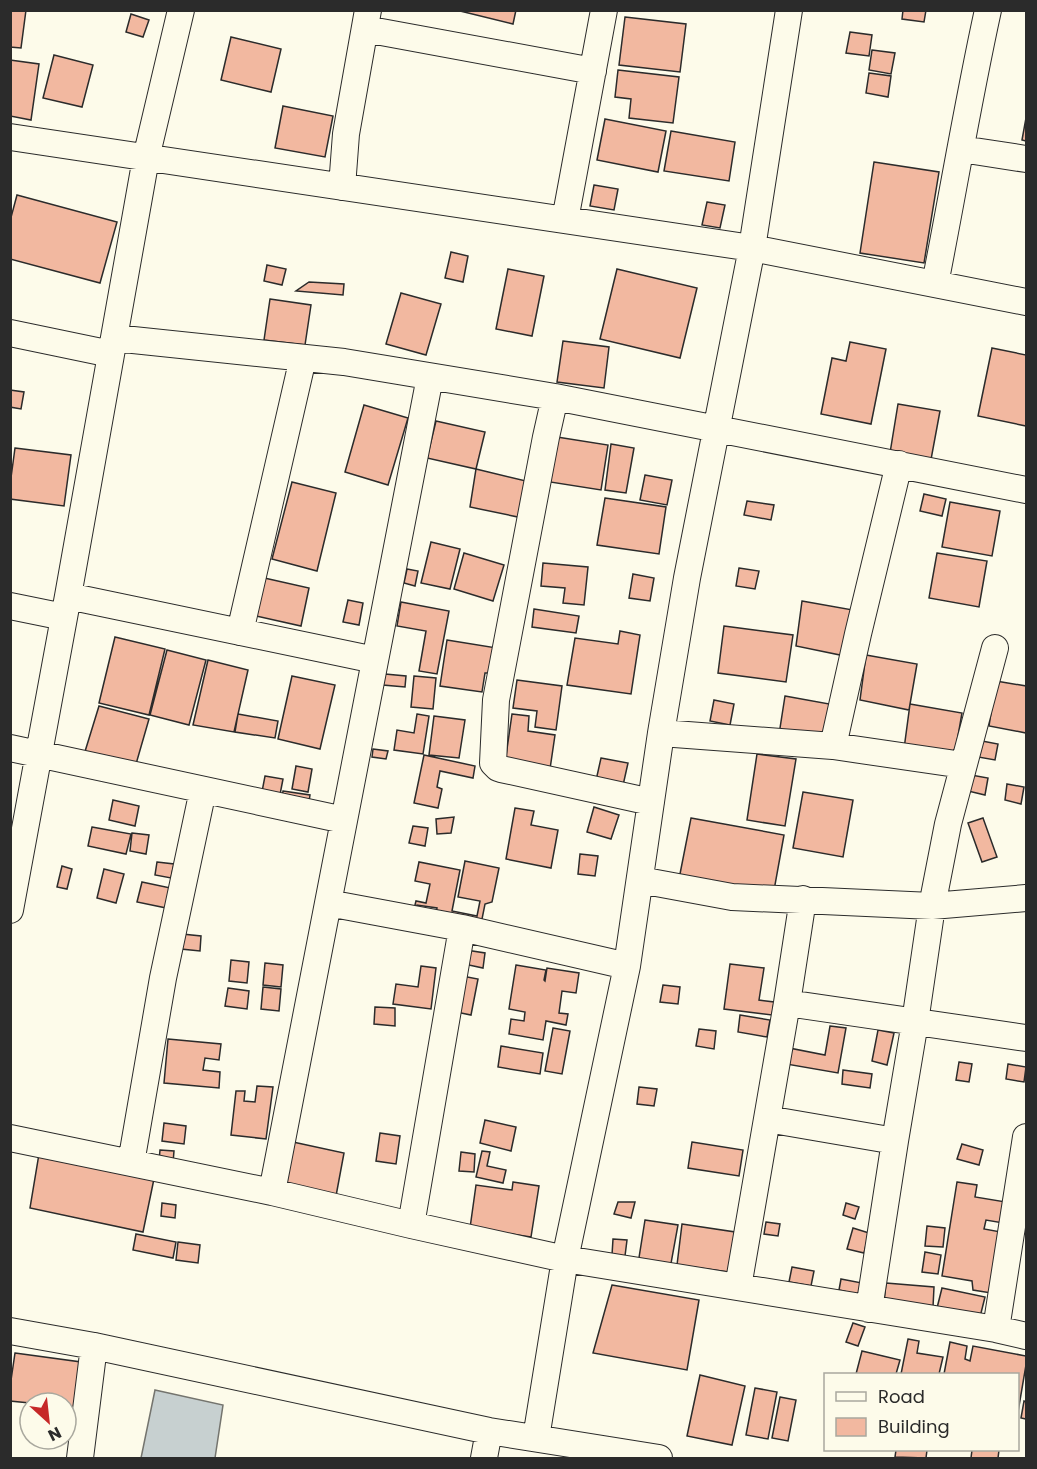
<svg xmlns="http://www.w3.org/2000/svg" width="1037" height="1469" viewBox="0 0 1037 1469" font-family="Poppins,sans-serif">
<rect width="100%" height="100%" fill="#fdfbea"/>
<path fill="#c7d0d0" stroke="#74746e" stroke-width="1.5" d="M155 1390 223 1405 215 1458H141Z"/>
<path fill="#f2b8a0" stroke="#2b2b2b" stroke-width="1.5" d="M10 10H26L21 48 10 47Z
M456 10H516L513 24Z
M903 10H926L924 22 902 19Z
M131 14 149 20 143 37 126 32Z
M625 17 686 24 680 72 619 65Z
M850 32 872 35 869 56 846 53Z
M231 37 281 49 271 92 221 80Z
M872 50 895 53 891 74 869 70Z
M54 55 93 65 82 107 43 98Z
M10 60 39 64 31 120 10 116Z
M618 70 679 77 673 123 629 118 631 99 615 97Z
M869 73 891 76 888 97 866 93Z
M283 106 333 116 325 157 275 148Z
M1026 118V141L1022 140Z
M605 119 666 131 658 172 597 160Z
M671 131 735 142 729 181 664 171Z
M874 162 939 172 924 263 860 253Z
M594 185 618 189 614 210 590 206Z
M17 195 117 222 100 283 10 259V221Z
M707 202 725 205 720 228 702 225Z
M451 252 468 256 463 282 445 278Z
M267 265 286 269 282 285 264 281Z
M508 269 544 276 532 336 496 329Z
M617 269 697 288 680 358 600 339Z
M309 282 344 284 343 295 296 291Z
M401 293 441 304 426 355 386 344Z
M270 299 311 305 305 345 264 340Z
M563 341 609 347 604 388 557 382Z
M850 342 886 349 871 424 821 414 832 358 846 361Z
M992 348 1026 355V426L978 416Z
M10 390 24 392 21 409 10 407Z
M898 404 940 411 930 465 889 459Z
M364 405 408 418 388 485 345 472Z
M436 421 485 432 476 469 427 458Z
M557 437 608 445 601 490 550 482Z
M611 444 634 448 626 493 605 490Z
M15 448 71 455 64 506 10 499V485Z
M476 469 526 481 518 517 470 507Z
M645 475 672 480 667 505 640 500Z
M292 482 336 493 317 571 272 559Z
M924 494 946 499 942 516 920 511Z
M605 498 666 507 659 554 597 545Z
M747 501 774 505 771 520 744 515Z
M950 502 1000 511 992 556 942 547Z
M431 542 460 549 450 589 421 583Z
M464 553 504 565 493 601 454 589Z
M937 553 987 561 979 607 929 598Z
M543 563 588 567 584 605 563 603 565 588 541 586Z
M739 568 759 571 755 589 736 586Z
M407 569 418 571 415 586 404 583Z
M633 574 654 578 650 601 629 598Z
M260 577 309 588 301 626 252 615Z
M348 600 363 603 359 625 343 622Z
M802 601 853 610 845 656 796 646Z
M401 602 449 611 437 674 419 671 426 631 397 626Z
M534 609 579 616 576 633 532 627Z
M724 626 793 635 786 682 718 673Z
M620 631 640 635 631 694 567 685 575 638 618 644Z
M115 637 165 649 149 715 99 703Z
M447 640 497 648 492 673H485L482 692 440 686Z
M167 650 206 660 189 725 150 715Z
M866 655 917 664 909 710 860 700Z
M208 660 248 670 234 732 193 725Z
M385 674 406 676 405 687 383 685Z
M292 676 335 685 320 749 278 739Z
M414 676 436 678 433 709 411 707Z
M517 680 562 686 556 730 535 727 537 711 513 708Z
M996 681 1026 686V733L989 726Z
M785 696 835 705 828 751 778 741Z
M714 700 734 704 730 725 710 721Z
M910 704 962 713 954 759 904 749Z
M99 706 149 719 134 771 83 758Z
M238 714 278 721 275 738 235 732Z
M417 714 429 716 423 754 394 750 397 730 414 733Z
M512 714 529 716 528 731 555 735 550 769 505 763Z
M434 716 465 720 459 758 429 755Z
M982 741 998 744 995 760 978 757Z
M373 749 388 751 386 759 372 757Z
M757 754 796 759 785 826 747 820Z
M424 755 475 766 473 778 440 771 437 787 442 789 438 808 414 803Z
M601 758 628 763 622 790 595 785Z
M296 766 312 769 308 792 292 789Z
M971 775 988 778 985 795 968 791Z
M265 776 283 779 278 805 260 802Z
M1007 784 1024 787 1021 804 1005 800Z
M283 791 310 795 308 808 281 804Z
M803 792 853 800 843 857 793 848Z
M113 800 139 806 135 826 109 820Z
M594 807 619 815 611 839 587 832Z
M515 808 534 811 531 825 558 830 551 868 506 859Z
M454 817 451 833 437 834 436 819Z
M691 818 784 835 773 896 679 879Z
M983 818 997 857 982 862 968 823Z
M413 826 428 828 425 846 409 843Z
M92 827 131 834 126 854 88 846Z
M132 833 149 835 146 854 130 851Z
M580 854 598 856 595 876 578 874Z
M465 861 499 868 492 902 485 904 480 929 435 920 437 908 417 905 414 918 412 917 416 901 426 903 430 884 415 881 419 862 460 870 452 911 477 916 480 901 458 897Z
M157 862 174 864 171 878 155 875Z
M62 866 72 869 67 889 57 887Z
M104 869 124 874 116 903 97 898Z
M142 882 180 890 176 910 137 902Z
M182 934 201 936 200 951 181 949Z
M466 950 485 953 483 968 464 964Z
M231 960 249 962 247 983 229 981Z
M265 963 283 965 281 987 263 985Z
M730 964 764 968 759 1000 774 1002 772 1015 724 1009Z
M516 965 546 970 544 980 545 981 547 968 579 973 576 993 562 991 559 1013 568 1014 566 1025 546 1021 543 1040 509 1034 511 1019 524 1021 525 1012 509 1009Z
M421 966 436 968 431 1009 393 1004 396 984 418 987Z
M462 976 478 979 471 1015 456 1012Z
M663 985 680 987 678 1004 660 1002Z
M263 987 281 989 279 1011 261 1009Z
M228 988 249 991 247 1009 225 1006Z
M375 1007 395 1008V1026L374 1024Z
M740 1015 770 1020 767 1037 738 1032Z
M830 1026 846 1028 838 1073 786 1064 789 1048 825 1055Z
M553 1028 570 1031 562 1074 545 1071Z
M699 1029 716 1031 714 1049 696 1046Z
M878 1030 894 1033 887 1065 872 1061Z
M168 1039 221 1044 219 1060 205 1058 203 1070 220 1072 219 1088 164 1083Z
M501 1046 543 1053 540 1074 498 1067Z
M959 1062 972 1064 969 1082 956 1080Z
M1008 1064 1026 1067 1024 1082 1006 1079Z
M843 1070 872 1074 870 1088 842 1084Z
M257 1086 273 1087 266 1139 231 1135 236 1091H245L244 1101 255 1102Z
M639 1087 657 1089 654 1106 637 1104Z
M485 1120 516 1127 511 1151 480 1143Z
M164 1123 186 1126 184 1144 162 1141Z
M380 1133 400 1136 396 1164 376 1161Z
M293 1142 344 1153 336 1196 284 1185Z
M692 1142 743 1150 739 1176 688 1168Z
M962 1144 983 1150 979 1165 957 1159Z
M40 1148 155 1174 143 1232 30 1208Z
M160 1150 174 1151 173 1163 159 1161Z
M482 1151 490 1152 487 1166 506 1170 503 1183 476 1177Z
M461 1152 475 1154 474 1172 459 1171Z
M513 1182 539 1186 531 1237 470 1228 476 1185 512 1190Z
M957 1182 977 1185 975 1197 1006 1202 1003 1223 986 1220 984 1229 1001 1232 991 1293 973 1290 972 1281 942 1276Z
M618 1202H635L631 1218 614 1214Z
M162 1203 176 1205 175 1218 161 1216Z
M846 1203 859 1207 855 1219 843 1215Z
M645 1220 678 1225 670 1269 638 1264Z
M766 1222 780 1224 778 1236 764 1234Z
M682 1224 735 1232 729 1272 677 1265Z
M927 1226 945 1228 943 1247 925 1246Z
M853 1228 869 1233 864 1253 847 1249Z
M136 1234 176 1242 173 1258 133 1250Z
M613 1239 627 1240 625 1256 612 1255Z
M178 1242 200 1245 198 1263 176 1260Z
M925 1252 941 1255 938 1274 922 1272Z
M792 1267 814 1271 811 1286 789 1282Z
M841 1279 862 1283 860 1295 839 1290Z
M886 1283 934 1287 933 1307 884 1302Z
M612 1285 699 1300 687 1370 593 1353Z
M942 1288 985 1297 980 1317 937 1308Z
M853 1323 865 1327 858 1346 846 1342Z
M908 1339 919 1341 917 1353 943 1357 939 1374H901Z
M950 1342 967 1346 965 1359 970 1361 973 1346 1026 1356V1365L1018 1412V1374H944Z
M862 1351 900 1360 896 1374H856Z
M15 1353 81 1362 74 1409 66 1408V1403H30L10 1401V1387Z
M700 1375 745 1386 732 1445 687 1436Z
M755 1388 777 1392 768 1439 746 1435Z
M780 1397 796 1400 788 1441 772 1438Z
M1024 1401 1026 1402V1419L1021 1418Z
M896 1450H927L926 1458 895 1457Z
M972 1450H999L998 1458H971Z"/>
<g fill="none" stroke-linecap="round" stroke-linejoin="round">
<g stroke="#2b2b2b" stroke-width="28">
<path id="street" d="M365 29 593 71
M10 137 752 248 1026 302
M961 149 1026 159
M342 187 346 134 368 10
M565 220 604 10
M935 284C953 193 968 101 988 10
M10 333 111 354
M114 338 344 362 555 397 1026 490
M555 397 546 437 496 700 493 763 498 768 501 769 651 802
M68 596 375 660
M10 606 64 617
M240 632 303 358
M661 733 833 746 963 765
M833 746 858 634 899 464
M10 748 344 820
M640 880 732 897 932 906 1026 898
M328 903 462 928 411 1225
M10 910 68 596 146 158 181 10
M462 928 627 966
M787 1003 1026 1038
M767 1119 895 1141
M10 1138 272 1192 411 1225 565 1259 996 1329 1026 1336
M131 1163 163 978 203 790
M272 1192 430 377
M738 1287 787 1003 803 899
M869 1309 895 1141 915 1022 932 906 948 824 995 648
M996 1329 1026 1137
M10 1331 94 1346 489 1431 659 1458
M536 1438 565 1259 627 966 661 733 687 578 752 248 789 10
M80 1458 94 1346
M484 1458 489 1431"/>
</g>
<use href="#street" stroke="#fdfbea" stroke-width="26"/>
</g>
<rect width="1037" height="1469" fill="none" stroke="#2b2b2b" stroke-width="24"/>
<rect x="824" y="1373" width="195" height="78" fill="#fdfbea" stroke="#a9a89e" stroke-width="1.5"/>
<rect x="836" y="1392" width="30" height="9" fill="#fdfbea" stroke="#a9a89e" stroke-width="1.5"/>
<text x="878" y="1403" font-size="18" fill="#2b2b2b">Road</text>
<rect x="836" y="1418" width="30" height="18" fill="#f2b8a0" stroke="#a9a89e" stroke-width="1.5"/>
<text x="878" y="1433" font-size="18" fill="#2b2b2b">Building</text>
<g transform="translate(48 1421) rotate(153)"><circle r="28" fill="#fdfbea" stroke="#a9a89e" stroke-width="1.5"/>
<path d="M0-4.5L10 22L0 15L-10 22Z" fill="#c62828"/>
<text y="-9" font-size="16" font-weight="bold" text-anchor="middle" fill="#2b2b2b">N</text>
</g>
</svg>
